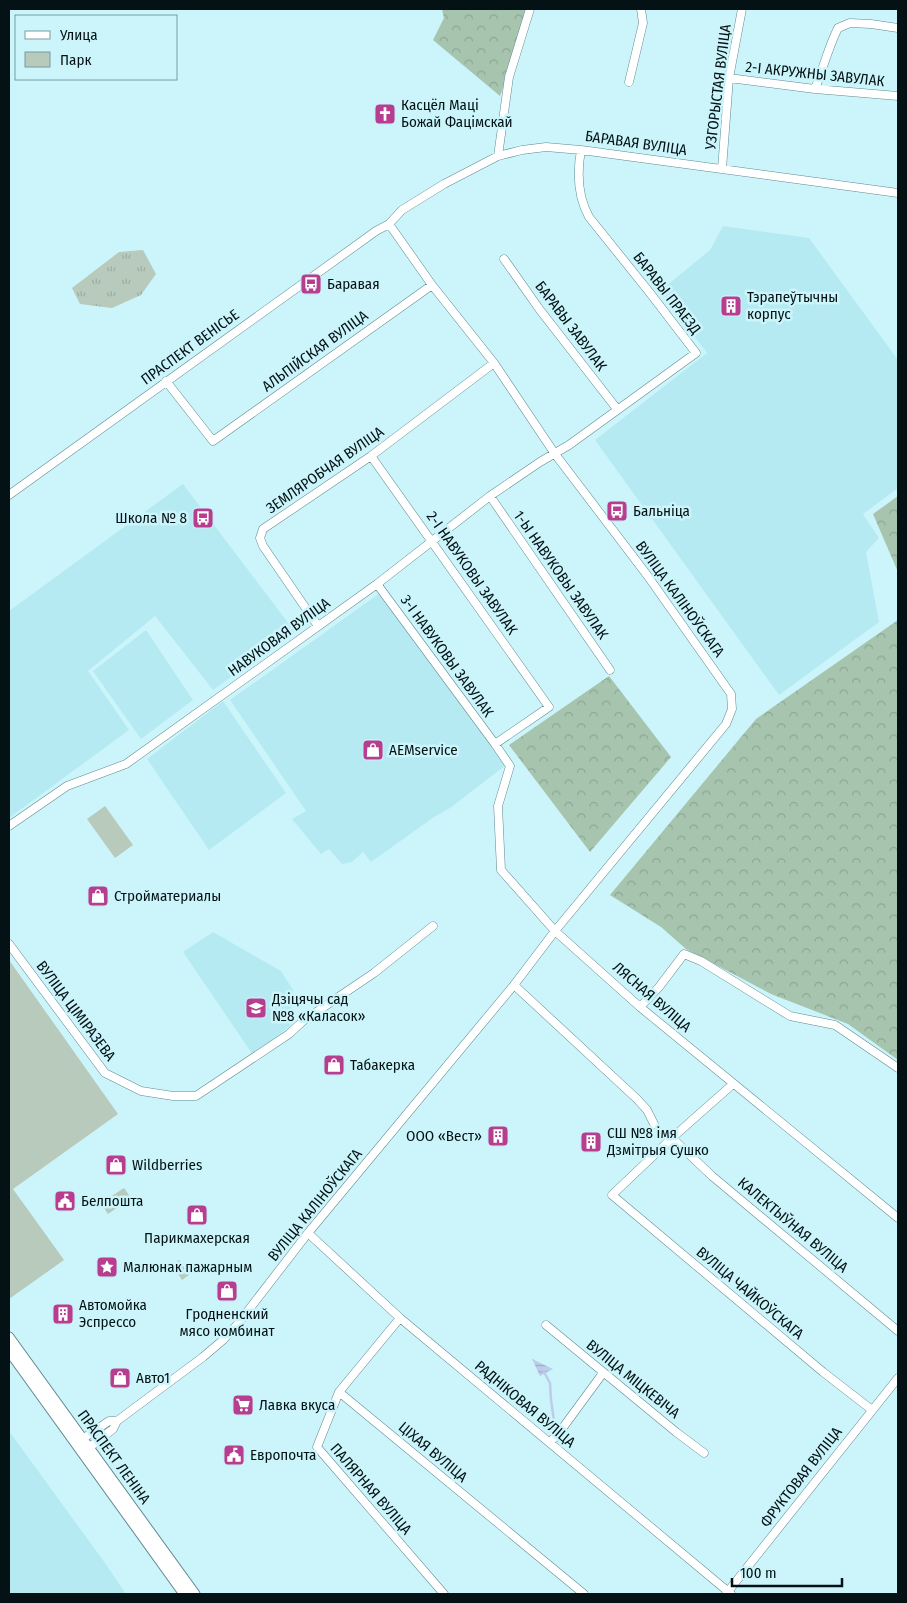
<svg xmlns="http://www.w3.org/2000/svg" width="907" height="1603" viewBox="0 0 907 1603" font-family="'Fira Sans Condensed',sans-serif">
<defs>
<pattern id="grass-tufts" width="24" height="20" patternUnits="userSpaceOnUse" patternTransform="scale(1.25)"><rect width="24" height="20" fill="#b7cabc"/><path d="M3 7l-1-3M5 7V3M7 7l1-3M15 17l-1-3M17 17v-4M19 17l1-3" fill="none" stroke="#9caca1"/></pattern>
<pattern id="forest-crowns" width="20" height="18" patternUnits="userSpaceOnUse" patternTransform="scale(1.25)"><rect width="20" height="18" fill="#a6c4ae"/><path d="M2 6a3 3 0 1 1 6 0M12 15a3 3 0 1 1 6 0" fill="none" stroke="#8da795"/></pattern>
<pattern id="water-rules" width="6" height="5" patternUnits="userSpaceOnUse" patternTransform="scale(1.25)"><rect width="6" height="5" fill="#bccce9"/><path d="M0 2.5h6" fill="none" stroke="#a0aec7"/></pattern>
</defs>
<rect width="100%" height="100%" fill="#cbf5fb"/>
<path fill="#b6eaf2" d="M723 226 809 238 898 360V488L863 514 879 538 866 552 879 622 779 695 595 440 707 353 660 291 710 250Z
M183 484 295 632 213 690 155 616 88 671 129 730 9 818V611Z
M380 593 506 765 450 808 434 817 371 862 363 852 352 862 342 864 329 849 321 854 292 819 306 811 230 700Z
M146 630 193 700 141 739 93 671Z
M223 701 286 793 209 850 147 759Z
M213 932 281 971 293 990 290 1026 253 1055 183 952Z
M9 1431 105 1563 126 1594H9Z"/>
<path fill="url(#grass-tufts)" d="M143 250 156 274 141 295 112 308 80 304 72 288 119 252Z"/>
<path fill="url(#forest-crowns)" d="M442 9H530L500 96 433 40 444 18Z
M898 496V572L873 514Z
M898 620V1060L848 1024 771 994 686 949 661 927 610 895 756 719Z
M609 676 671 757 590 852 509 745Z"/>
<path fill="#b7cabc" d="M105 806 133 845 115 858 87 819Z
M9 960 118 1114 13 1189 64 1260 9 1299Z
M124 1188 131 1198 108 1214 101 1203Z
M179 1260 189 1275 182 1280 172 1264Z"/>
<path fill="url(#water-rules)" d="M532 1359 553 1369 540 1376Z"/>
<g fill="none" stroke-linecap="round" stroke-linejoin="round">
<path stroke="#bccce9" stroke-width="2.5" d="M544 1372 550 1383 551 1400 554 1421"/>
<g stroke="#62898e" stroke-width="9">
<path id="minor" d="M729 78 815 89 898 96
M629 82 643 23 641 9
M815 89C823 69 828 48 838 28L850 23 871 24 898 28
M498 156 509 77 530 9
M722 169 729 78 742 9
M504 259 540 310 617 409
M166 381 213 441 432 285
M371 456 549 707 495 744
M9 495 376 231 389 224 402 210 444 184 498 156 522 150 546 147 581 150 898 193
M490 496 610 670
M377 584 495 744 510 766 498 806 501 870 555 931 640 1007 898 1218
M318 626 263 546 260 538 263 529 371 456 494 363
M9 826 67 786 126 764 377 584 490 496 540 462 569 445 696 353 650 293 589 217C578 197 577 172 581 150
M9 944 105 1073 141 1091 173 1096H196L289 1034 303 1021 374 973 433 926
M514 985 637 1099 647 1110 654 1124
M640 1007 659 987 684 954 701 961 790 1016 835 1025 898 1068
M733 1084 672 1138 612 1195 823 1372 872 1410
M672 1138 712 1176 898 1331
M308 1233 400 1318 731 1594
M400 1318 339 1392 584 1594
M546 1325 676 1432 704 1453
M339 1392 317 1447 444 1594
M78 1442 109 1421H117
M549 1442 556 1437 603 1373
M86 1450 113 1429 117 1421 203 1357 223 1340 237 1325 308 1233 514 985 555 931 726 724 732 709 731 694 647 575 555 454 494 363 432 285 389 224
M726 1594 898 1378"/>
</g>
<g stroke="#62898e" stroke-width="11">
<path id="major" d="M9 1337 195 1594
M9 1351 184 1594"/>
</g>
<use href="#minor" stroke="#fff" stroke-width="8"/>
<use href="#major" stroke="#fff" stroke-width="9"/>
</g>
<defs>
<g id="church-square" transform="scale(1.125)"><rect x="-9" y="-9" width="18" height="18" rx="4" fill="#b73d8f" stroke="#cbf5fb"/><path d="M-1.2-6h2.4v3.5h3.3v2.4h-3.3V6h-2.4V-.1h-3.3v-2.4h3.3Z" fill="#fff"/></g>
<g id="bus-square" transform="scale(1.125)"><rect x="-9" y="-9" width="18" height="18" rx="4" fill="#b73d8f" stroke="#cbf5fb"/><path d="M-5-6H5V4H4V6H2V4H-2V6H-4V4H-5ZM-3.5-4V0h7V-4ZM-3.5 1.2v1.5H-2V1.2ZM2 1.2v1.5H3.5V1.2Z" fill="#fff"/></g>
<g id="building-square" transform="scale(1.125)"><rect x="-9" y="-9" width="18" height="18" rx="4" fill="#b73d8f" stroke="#cbf5fb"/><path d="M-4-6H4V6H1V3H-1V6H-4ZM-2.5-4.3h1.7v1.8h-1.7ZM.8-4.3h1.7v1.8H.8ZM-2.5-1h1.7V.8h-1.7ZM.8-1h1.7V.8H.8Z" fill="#fff"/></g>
<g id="shop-square" transform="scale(1.125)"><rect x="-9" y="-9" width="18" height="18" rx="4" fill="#b73d8f" stroke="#cbf5fb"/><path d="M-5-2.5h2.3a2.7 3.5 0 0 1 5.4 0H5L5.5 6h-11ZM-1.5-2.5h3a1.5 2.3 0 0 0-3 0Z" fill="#fff"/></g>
<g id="school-square" transform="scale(1.125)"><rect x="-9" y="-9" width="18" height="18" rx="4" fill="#b73d8f" stroke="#cbf5fb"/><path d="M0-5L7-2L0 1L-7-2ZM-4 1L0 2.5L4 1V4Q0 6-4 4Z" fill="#fff"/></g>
<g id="civic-square" transform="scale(1.125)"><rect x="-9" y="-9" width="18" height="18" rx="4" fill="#b73d8f" stroke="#cbf5fb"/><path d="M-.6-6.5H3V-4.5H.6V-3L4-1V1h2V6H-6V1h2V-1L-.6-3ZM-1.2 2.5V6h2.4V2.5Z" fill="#fff"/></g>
<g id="sight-square" transform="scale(1.125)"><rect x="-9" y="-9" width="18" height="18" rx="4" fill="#b73d8f" stroke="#cbf5fb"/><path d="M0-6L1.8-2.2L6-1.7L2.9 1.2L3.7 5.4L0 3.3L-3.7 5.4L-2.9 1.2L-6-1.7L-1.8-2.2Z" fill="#fff"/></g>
<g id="supermarket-square" transform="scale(1.125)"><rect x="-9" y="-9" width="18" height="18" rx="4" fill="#b73d8f" stroke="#cbf5fb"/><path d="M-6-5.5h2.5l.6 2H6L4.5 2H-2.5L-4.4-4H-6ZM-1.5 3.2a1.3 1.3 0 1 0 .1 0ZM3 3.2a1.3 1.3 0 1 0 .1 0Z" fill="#fff"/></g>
</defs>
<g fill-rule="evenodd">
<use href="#church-square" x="385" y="114"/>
<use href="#bus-square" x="311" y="284"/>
<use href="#building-square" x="731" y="306"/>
<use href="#bus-square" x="617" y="511"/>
<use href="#bus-square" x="203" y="518"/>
<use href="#shop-square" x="373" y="750"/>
<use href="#shop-square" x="98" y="896"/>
<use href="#school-square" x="256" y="1008"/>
<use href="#shop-square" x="334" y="1065"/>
<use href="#building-square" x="498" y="1136"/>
<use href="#building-square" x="591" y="1142"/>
<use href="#shop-square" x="116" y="1165"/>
<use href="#civic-square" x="65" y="1201"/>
<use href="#shop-square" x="197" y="1215"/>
<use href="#sight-square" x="107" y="1267"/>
<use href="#shop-square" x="227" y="1291"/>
<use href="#building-square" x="63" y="1314"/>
<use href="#shop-square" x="120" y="1378"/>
<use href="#supermarket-square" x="243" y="1405"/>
<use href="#civic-square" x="234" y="1455"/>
</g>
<g text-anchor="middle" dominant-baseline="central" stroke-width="5" stroke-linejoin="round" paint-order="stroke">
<g font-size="15" fill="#041215" stroke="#cbf5fb">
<text transform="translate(815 74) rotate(6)">2-І АКРУЖНЫ ЗАВУЛАК</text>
<text transform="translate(718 87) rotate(-83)">УЗГОРЫСТАЯ ВУЛІЦА</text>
<text transform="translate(636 143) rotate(8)">БАРАВАЯ ВУЛІЦА</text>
<text transform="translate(667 293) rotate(52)">БАРАВЫ ПРАЕЗД</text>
<text transform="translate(571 326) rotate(53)">БАРАВЫ ЗАВУЛАК</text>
<text transform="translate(190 347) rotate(-36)">ПРАСПЕКТ ВЕНІСЬЕ</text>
<text transform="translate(315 351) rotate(-36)">АЛЬПІЙСКАЯ ВУЛІЦА</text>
<text transform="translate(325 470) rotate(-35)">ЗЕМЛЯРОБЧАЯ ВУЛІЦА</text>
<text transform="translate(472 573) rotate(55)">2-І НАВУКОВЫ ЗАВУЛАК</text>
<text transform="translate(561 575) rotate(55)">1-Ы НАВУКОВЫ ЗАВУЛАК</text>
<text transform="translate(680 599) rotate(54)">ВУЛІЦА КАЛІНОЎСКАГА</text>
<text transform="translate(279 637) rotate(-36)">НАВУКОВАЯ ВУЛІЦА</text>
<text transform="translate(447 656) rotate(54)">3-І НАВУКОВЫ ЗАВУЛАК</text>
<text transform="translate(652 997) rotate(41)">ЛЯСНАЯ ВУЛІЦА</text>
<text transform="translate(76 1011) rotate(53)">ВУЛІЦА ЦІМІРАЗЕВА</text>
<text transform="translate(315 1205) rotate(-51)">ВУЛІЦА КАЛІНОЎСКАГА</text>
<text transform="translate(793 1225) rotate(40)">КАЛЕКТЫЎНАЯ ВУЛІЦА</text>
<text transform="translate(750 1293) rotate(40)">ВУЛІЦА ЧАЙКОЎСКАГА</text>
<text transform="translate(633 1379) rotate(39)">ВУЛІЦА МІЦКЕВІЧА</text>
<text transform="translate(525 1404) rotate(40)">РАДНІКОВАЯ ВУЛІЦА</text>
<text transform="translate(433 1452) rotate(40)">ЦІХАЯ ВУЛІЦА</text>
<text transform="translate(114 1457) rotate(54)">ПРАСПЕКТ ЛЕНІНА</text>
<text transform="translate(801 1477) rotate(-52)">ФРУКТОВАЯ ВУЛІЦА</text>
<text transform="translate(371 1489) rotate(49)">ПАЛЯРНАЯ ВУЛІЦА</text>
</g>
<g font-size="15" fill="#041215" stroke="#cbf5fb" text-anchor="start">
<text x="401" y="105">Касцёл Маці<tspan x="401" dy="17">Божай Фацімскай</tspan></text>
<text x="327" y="284">Баравая</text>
<text x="747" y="297">Тэрапеўтычны<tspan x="747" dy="17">корпус</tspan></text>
<text x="633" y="511">Бальніца</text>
<text x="187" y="518" text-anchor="end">Школа № 8</text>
<text x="389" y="750">AEMservice</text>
<text x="114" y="896">Стройматериалы</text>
<text x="272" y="999">Дзіцячы сад<tspan x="272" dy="17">№8 «Каласок»</tspan></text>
<text x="350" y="1065">Табакерка</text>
<text x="607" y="1133">СШ №8 імя<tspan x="607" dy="17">Дзмітрыя Сушко</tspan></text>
<text x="482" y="1136" text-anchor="end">ООО «Вест»</text>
<text x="132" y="1165">Wildberries</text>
<text x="81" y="1201">Белпошта</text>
<text x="197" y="1238" text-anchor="middle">Парикмахерская</text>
<text x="123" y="1267">Малюнак пажарным</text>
<text x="79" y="1305">Автомойка<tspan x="79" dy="17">Эспрессо</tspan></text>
<text x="227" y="1314" text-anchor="middle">Гродненский<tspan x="227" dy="17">мясо комбинат</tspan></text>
<text x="136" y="1378">Авто1</text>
<text x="259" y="1405">Лавка вкуса</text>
<text x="250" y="1455">Европочта</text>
</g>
</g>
<rect width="907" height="1603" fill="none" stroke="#041215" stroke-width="20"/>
<rect x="15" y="15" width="162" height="65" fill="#cbf5fb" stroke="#7b9a9f"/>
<rect x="25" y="31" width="25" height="8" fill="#ffffff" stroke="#7b9a9f"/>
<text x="60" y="40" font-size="15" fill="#041215">Улица</text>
<rect x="25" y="52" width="25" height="15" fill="#b7cabc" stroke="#7b9a9f"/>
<text x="60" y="65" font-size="15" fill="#041215">Парк</text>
<path d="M732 1578v8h110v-8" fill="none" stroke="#041215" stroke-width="2.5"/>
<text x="740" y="1578" font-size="15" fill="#041215" stroke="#cbf5fb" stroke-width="4" paint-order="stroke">100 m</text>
</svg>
